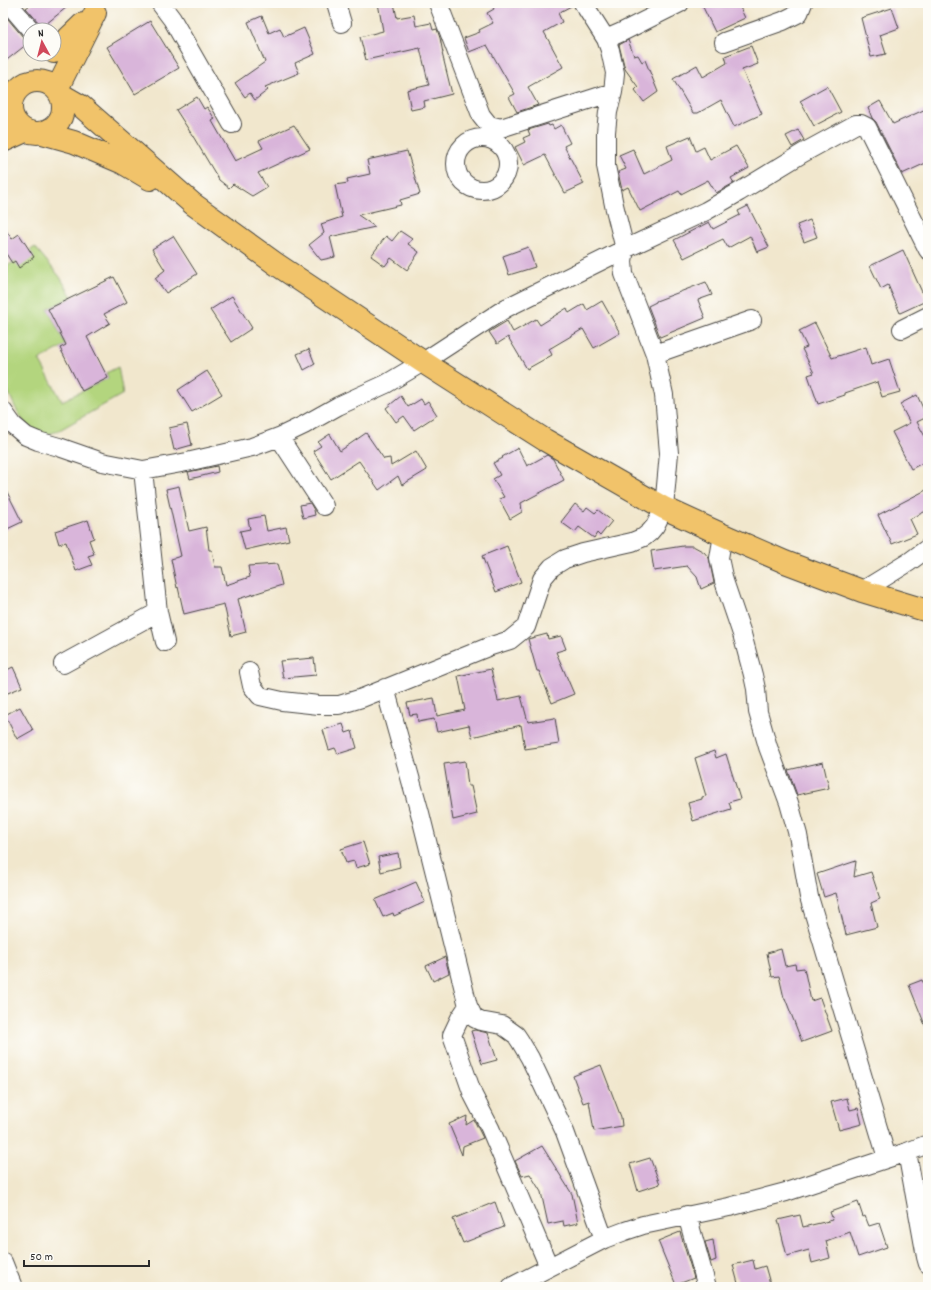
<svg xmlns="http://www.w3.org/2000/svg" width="931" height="1290" viewBox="0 0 931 1290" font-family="Dekko,sans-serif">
<rect width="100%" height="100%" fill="#fdfcf7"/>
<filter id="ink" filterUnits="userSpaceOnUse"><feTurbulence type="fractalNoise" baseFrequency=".025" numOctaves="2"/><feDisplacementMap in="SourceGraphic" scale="8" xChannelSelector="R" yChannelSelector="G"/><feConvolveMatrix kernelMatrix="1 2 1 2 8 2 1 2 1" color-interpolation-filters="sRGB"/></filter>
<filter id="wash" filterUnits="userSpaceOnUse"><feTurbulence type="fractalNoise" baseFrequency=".012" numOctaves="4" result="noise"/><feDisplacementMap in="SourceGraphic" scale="16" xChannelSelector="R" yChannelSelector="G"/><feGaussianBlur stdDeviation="0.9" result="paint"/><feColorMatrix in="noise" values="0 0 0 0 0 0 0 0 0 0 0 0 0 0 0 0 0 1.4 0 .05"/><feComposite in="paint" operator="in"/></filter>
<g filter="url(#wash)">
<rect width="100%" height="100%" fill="#f1e7cd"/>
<path fill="#b3d57e" stroke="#6f8054" d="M35 247 60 277 72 297 48 309 66 345 39 360 62 401 108 378 106 373 118 367 123 394 56 432 43 435 36 434 25 424 16 409 3 380V269Z"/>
<g id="blocks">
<path fill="#d9b5da" d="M33 3H72L41 28 39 23 26 8Z
M378 3H394L397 18 414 15 416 26 431 23 433 30 437 29 440 38 443 53H442L452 94 424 101 425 107 411 110 407 90 429 85 420 48 366 60 360 37 383 31Z
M491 3H573V5L558 13 562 22 544 32 563 67 528 87 538 105 517 112 509 97 515 94 487 45 469 52 464 38 480 32 479 30 493 23 487 13 494 9Z
M701 3H738L745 18 715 32Z
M892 8 899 28 880 35 886 54 871 57 861 18Z
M3 13 23 37 27 40 25 42 27 44 3 63Z
M262 16 269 33 280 28 284 37 304 28 315 54 295 63 299 73 265 87 268 90 255 100 250 93 245 97 235 83 265 62 248 22Z
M150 21 179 68 135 94 107 47Z
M628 40 634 56 638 55 642 62 645 60 658 92 644 102 635 90 638 87 625 69 619 45Z
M751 46 758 64 742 70 762 114 734 127 721 100 698 113H693L673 79 697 65 703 77 727 63 725 56Z
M827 86 841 112 814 126 800 101Z
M197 97 204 109 207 107 215 119 212 121 235 161 263 148 259 141 294 125 310 149 258 173 267 187 252 196 233 184 229 188 219 180 194 138 176 110Z
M880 101 893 124 928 108V162L902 174 876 122 872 118 868 108Z
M548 124 549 126 552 125 554 129 561 125 570 143 564 146 584 184 565 193 545 155 524 165 515 147 525 142 523 138 530 135 528 130Z
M798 130 804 140 792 147 786 136Z
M690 136 696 151 704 147 710 160 736 146 749 168 731 178 734 183 716 193 708 180 681 194 679 191 640 211 628 187 622 190 618 172 626 169 619 155 633 149 644 174 672 160 667 146Z
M407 151 420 194 400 200 401 205 358 215 375 227 330 237 335 257 321 260 309 245 324 233 321 224 342 217 335 185 348 183 347 179 370 174 367 160Z
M748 206 769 247 757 252 750 236 728 248 723 239 684 258 674 240 709 222 713 229 740 215 738 211Z
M810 220 817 237 804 242 797 225Z
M3 226 12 239 19 234 34 257 19 268 15 261 12 263 3 249Z
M400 231 412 239 408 244 419 252 407 270 391 258 385 266 371 256 386 236 392 241Z
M173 236 197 274 166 293 155 278 165 270 152 249Z
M528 247 535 267 509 275 503 256Z
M903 250 926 301 900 313 888 285 881 289 870 266Z
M114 277 127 302 104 314 110 323 87 337 108 378 82 391 60 348 66 345 48 309Z
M706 282 712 295 698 300 705 318 660 337 648 306 656 302V301Z
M232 296 252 328 231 342 210 310Z
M602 301 620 333 594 348 583 329 549 349 552 355 527 369 508 337 497 344 489 332 507 321 513 332 536 319 540 325 567 308 569 313 584 304 587 310Z
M815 323 832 358 866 347 871 365 889 359 900 392 882 397 877 382 845 393V395L818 404 808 375 814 373 802 349 807 347 799 331Z
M309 349 315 364 304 370 297 354Z
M207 371 222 394 192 412 178 390Z
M917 395 927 417 917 422 928 442V460L911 469 892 432 910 423 900 404Z
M401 396 408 407 421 399 424 404 428 401 437 415 414 430 404 416 396 422 386 408Z
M187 424 192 445 174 450 169 428Z
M366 433 384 459 390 458 391 466 416 451 427 470 402 485 398 476 379 490 359 461 331 479 313 451 321 446 318 442 330 434 340 451Z
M518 448 527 466 547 455 553 459 564 480 521 503 522 512 510 519 499 499 504 497 493 479 500 475 493 463 503 458 502 457Z
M217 466 218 472 190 479 188 472Z
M3 484 22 522 3 531Z
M179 486 189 531 206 527 209 550H212L215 567H222L226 585 250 577 248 566 277 564 282 585 238 599 246 632 231 636 224 604 184 614 178 587 177 588 171 559 181 556 166 489Z
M928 489V510L910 519 917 534 892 544 878 515Z
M310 503 314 510 315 515 303 518 300 505Z
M575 504 584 511 587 507 595 513 598 510 612 521 600 536 597 533 594 538 579 527 575 532 561 522Z
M264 516 267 531 286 527 289 540 245 550 240 531 250 529 248 519Z
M88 520 94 538 89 540 94 554 88 556 92 565 76 571 66 542 59 544 55 531Z
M507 546 521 582 496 592 482 556Z
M683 546H693L704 552 709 558 714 583 701 589 697 577 687 566 654 571 651 551Z
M547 634 548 639 561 636 566 649 556 652 574 694 552 703 539 671H537L528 639Z
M314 658 316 675 283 678 280 661Z
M13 667 22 687 3 695V672Z
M491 669 498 701 521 696 528 722 555 718 559 744 525 749 521 725 472 737 469 725 437 732 434 719 418 722 417 714 410 715 407 703 434 698 437 716 465 710 458 676Z
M20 707 33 730 17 739 5 715Z
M343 724 346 733 352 731 357 748 338 754 335 748 329 750 323 730Z
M714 751 716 758 726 754 740 799 729 802 731 809 693 821 688 803 702 799V797L706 796 695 758Z
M465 761 468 786H471L477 814 453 820 444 764Z
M823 762 829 788 797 795 788 770Z
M363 842 370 864 356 868 354 861 346 863 341 849Z
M398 853 400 867 381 872 378 857Z
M856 861 854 877 871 872 880 899 871 903 877 927 846 935 836 893 824 897 817 874Z
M416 882 425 902 394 916 393 913 383 917 375 900Z
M781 949 785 966 795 964 796 969 804 968 811 1001 820 998 832 1031 802 1042 785 998H784L779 976 772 977 767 953Z
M445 957 449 973 433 981 426 966Z
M922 980 925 986 928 984 927 1030 909 985Z
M475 1030 488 1033 497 1060 482 1064 471 1031Z
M601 1065 621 1117 622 1126 594 1131 589 1101 583 1103 573 1076Z
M847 1098 850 1110 858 1108 862 1124 839 1130 831 1102Z
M467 1116 466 1125 474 1120 483 1138 463 1146 462 1155 449 1124Z
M542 1146 572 1194 578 1223 564 1226 563 1221 548 1224 541 1192 530 1174 522 1176 515 1161Z
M650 1158 660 1184 638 1191 630 1164Z
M495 1202 504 1227 463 1243 453 1219Z
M858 1202 863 1217 865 1216 869 1226 879 1223 887 1247 858 1257 850 1232 826 1241 830 1258 812 1263 809 1250 787 1256 778 1220 800 1215 803 1227 833 1220 830 1212Z
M680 1232 694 1278 676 1285 658 1241Z
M713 1240 716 1260 711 1262 705 1242Z
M753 1260 755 1269 765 1266 771 1287H739L733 1265Z"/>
</g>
</g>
<g filter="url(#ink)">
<use href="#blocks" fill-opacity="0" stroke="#494743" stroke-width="1"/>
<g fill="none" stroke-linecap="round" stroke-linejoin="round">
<g stroke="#494743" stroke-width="20">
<path id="minor" d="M8 3 31 30
M160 3 172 19 232 124
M336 3 342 23
M438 3 481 115 489 125 501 128 613 92
M606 39 622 32 680 3
M724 42 783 21 799 13 803 3
M3 92 13 95
M456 164a26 26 0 1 1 52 0a26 26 0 1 1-52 0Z
M902 329 928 316
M655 354 752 320
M3 411 13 425 26 436 38 441 59 447 102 462 143 470 187 462 252 447 279 437 304 425 338 406 386 384 423 362 506 308 625 249 706 211 739 192 803 153 856 124H861L867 127 928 250
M279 437 324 506
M143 470 158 612 165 642
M723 535 719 558 724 581 742 634 753 675 756 689 758 712 768 747 789 803 798 835 809 897 887 1158
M862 591 909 562 928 548
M63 664 158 612
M249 672 252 686 260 696 282 701 319 705H339L362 698 488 647 510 640 526 627 542 579 552 567 565 559 583 553 632 542 644 537 650 532 655 526 664 508 669 453 664 395 655 354 624 274 623 261 625 249 614 205 606 166V132L608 112 613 92 615 73 610 50 606 39 583 3
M385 688 420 813 468 1006 474 1018 480 1021 502 1025 516 1035 520 1041 530 1058 565 1132 604 1239
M468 1006 460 1018 452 1035 473 1095 490 1128 549 1267
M907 1152 926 1257 928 1264
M687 1215 707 1287
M3 1262 13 1287
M511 1287 604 1239 625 1231 643 1225 729 1207 786 1192 907 1152 928 1144"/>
</g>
<g stroke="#494743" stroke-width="24">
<path id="major" d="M54 52 83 24
M11 107a26 26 0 1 1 52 0a26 26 0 1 1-52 0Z
M57 89 95 13
M60 94 81 106 193 204 276 264 423 362 545 440 664 508 723 535 785 562 862 591 928 611
M42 133 74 142 123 163 150 179
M3 141 25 131"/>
</g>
<use href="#minor" stroke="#fff" stroke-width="18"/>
<use href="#major" stroke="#f1c36a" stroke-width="22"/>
</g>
</g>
<rect width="931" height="1290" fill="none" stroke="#fdfcf7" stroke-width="16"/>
<g transform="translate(42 42) rotate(353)"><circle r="19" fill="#fdfcf7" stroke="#a9a8a5"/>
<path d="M0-3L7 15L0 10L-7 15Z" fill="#d1495b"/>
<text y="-6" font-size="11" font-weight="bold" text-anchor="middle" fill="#2b2b2b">N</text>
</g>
<path d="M24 1260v6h125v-6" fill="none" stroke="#2b2b2b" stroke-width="2"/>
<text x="30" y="1260" font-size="12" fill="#2b2b2b" stroke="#fdfcf7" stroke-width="3" paint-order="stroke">50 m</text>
</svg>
